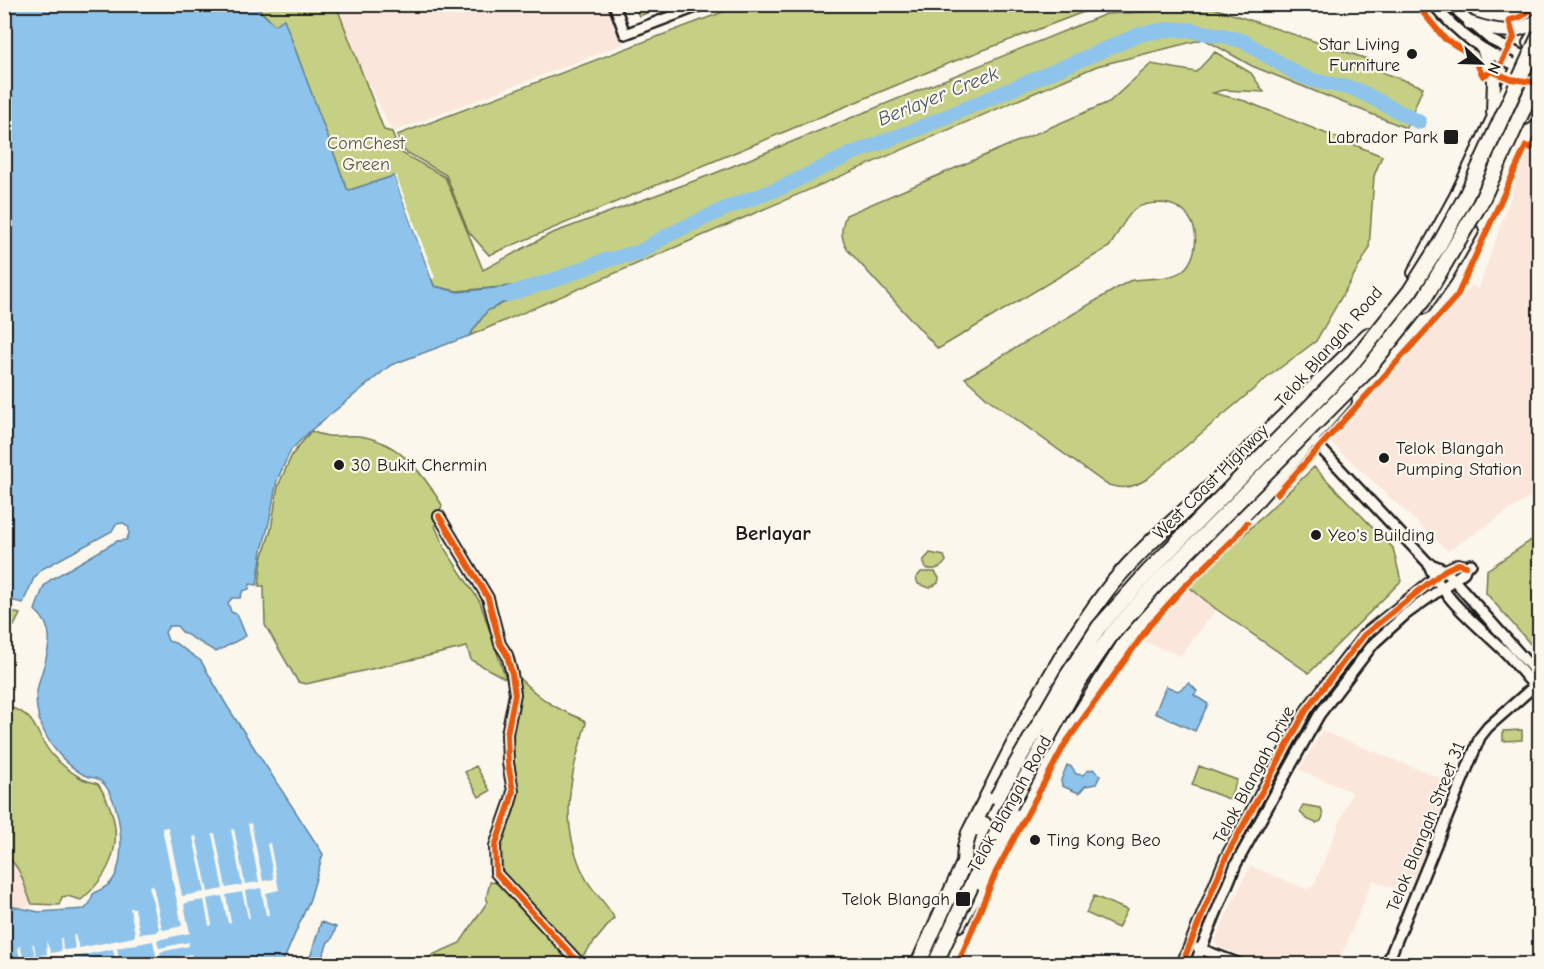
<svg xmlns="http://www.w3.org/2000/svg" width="1544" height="969" viewBox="0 0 1544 969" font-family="'Comic Neue',sans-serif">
<rect width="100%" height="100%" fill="#fbf7ec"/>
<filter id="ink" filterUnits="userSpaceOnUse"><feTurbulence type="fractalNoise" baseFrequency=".0167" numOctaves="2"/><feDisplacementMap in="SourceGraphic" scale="12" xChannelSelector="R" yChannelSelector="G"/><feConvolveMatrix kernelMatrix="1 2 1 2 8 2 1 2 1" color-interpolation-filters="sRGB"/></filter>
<g filter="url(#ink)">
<path fill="#fbe6dc" d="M331 5H610L624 44 392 132Z
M1539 135V491L1448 551 1329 441 1473 284 1478 290 1527 150 1533 151Z
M1189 587 1216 609 1181 656 1137 639Z
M1322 731 1453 783 1422 860 1406 893 1373 880 1338 964H1264L1217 946 1215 941 1224 920 1250 866 1307 889 1314 885 1352 792 1299 770Z
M4 856 13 861 24 880 28 896 32 904 23 909 10 906 5 907Z"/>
<path fill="#c6d084" stroke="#717650" stroke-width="1.5" d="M744 4 1102 5 947 64 489 255 468 231 446 175 401 149 397 135Z
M266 5H336L384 130 392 132 398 151 445 177 483 270 550 234 713 174 1106 14 1214 8 1376 62 1384 73 1423 87 1406 128 1252 66 1204 39 1097 66 469 336 487 311 524 293 522 285 457 291 434 286 394 176 350 190 347 189 284 20 275 26 259 9Z
M633 5H668L639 16Z
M1268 5H1318C1303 15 1284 13 1268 5Z
M1215 52 1251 73 1264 92 1223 90 1213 93 1245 101 1382 156 1374 176 1369 249 1316 341 1268 377 1147 479C1132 488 1123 490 1106 484L988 399 965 378 1129 281C1146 277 1168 281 1182 271 1188 267 1192 259 1194 252 1200 227 1188 205 1161 203 1152 203 1142 204 1135 209 1123 219 1118 235 1109 247L938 349 847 249C840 237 841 227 846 215L1109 102 1151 64 1196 72Z
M311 431C333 441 344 433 365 437 401 444 424 475 442 505L435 526 445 549 480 602 506 679 471 660 467 647 306 684 298 682 265 625 264 586H259L262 559 271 529 278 486 292 455Z
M1314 467 1393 548 1401 581 1309 673 1216 609 1189 587Z
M1539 535V652L1532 646 1486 593 1487 570Z
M930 553 944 556 946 561C942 568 934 571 926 568L923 561Z
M921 572H935L939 578 938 583 930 588 918 584 916 578Z
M5 610 20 614 14 626 5 633Z
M518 677C540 699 556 709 584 720L586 723C570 777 558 824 585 877 591 890 610 907 614 918L580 959 507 881C488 844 513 831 517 797 519 778 511 757 512 737 512 717 521 698 518 677Z
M5 706C41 714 33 736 55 758 62 765 72 773 81 778 86 781 93 782 98 784 126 827 120 867 81 900L67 896 62 897 59 905 32 904C23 886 23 867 5 856Z
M1522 730V740L1503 741V731Z
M476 766 490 791 479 797 465 772Z
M1199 766 1237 780 1229 799 1192 785Z
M1303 805 1321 808 1323 816 1321 821 1316 823 1306 819 1300 811Z
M490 882 497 883 507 893 511 894 576 964H428L427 961 432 955 460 943 488 901 486 899Z
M1094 896 1127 910 1118 928 1086 913Z"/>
<path fill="#8ec4ec" stroke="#608199" stroke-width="1.5" d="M5 5H266L259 10 275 25 284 19 347 189 350 190 394 176 434 286 458 292 522 285 524 292 487 311 469 336 391 365 310 431 291 450 277 480 269 523 262 550 257 585 250 584 249 589 243 591 240 598H232L228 603 231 612 237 614 246 636 216 652 182 632 177 626H169L165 632 168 641 175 643 201 661 227 706 323 854 310 899 282 964H5L4 907 10 906 39 912 85 909 90 903 93 894C99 890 108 887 112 881 128 860 121 798 101 781 97 777 90 778 84 775 61 762 41 736 37 709 31 673 69 640 35 610L44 586 50 580 117 541 126 540 129 534V528L124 523 116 524 112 531 42 569 34 578 23 603 5 599Z
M1189 683 1197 691 1194 695 1208 704 1195 731 1155 713 1166 686 1178 691Z
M1067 765 1072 767 1076 774 1083 775 1087 771 1093 769 1100 776 1096 784 1085 786 1079 793 1062 786 1061 780Z
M321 922 336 927 332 939 328 942 320 964H308Z"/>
<path fill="#fbf7ec" d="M396 175 430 264 435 278 432 279 394 176Z
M251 823 263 881 274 879 267 844 270 843 279 890 266 893 269 915H266L261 888 245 891 250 918H248L242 892 226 895 231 923H228L222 896 207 899 212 925 209 926 204 900 186 903 184 905 190 933 157 940 159 948 189 942V946L160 952 162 960 191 954 192 957 162 963V964H158L153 941 117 948 119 959 132 957V960L120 962V964H116L115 961 97 964V962L115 958 113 949 41 964H5L7 961 5 950H7L10 962 20 960 18 947 20 946 24 959 35 956 32 944H34L36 956 47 954 46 941 51 953 61 951 60 938H62L63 950 75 949 73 935H75L79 948 134 937 135 934 130 908H135L140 934 157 932 159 929 149 886 153 885 162 929 164 930 182 926 162 828 168 827 182 896 205 892 193 837 196 836 208 892 223 889 212 834 215 833 226 888 242 885 231 830 234 829 245 884 259 882 248 824Z"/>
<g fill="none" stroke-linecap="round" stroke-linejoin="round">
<path stroke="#8ec4ec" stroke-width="15" d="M506 295 557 279 603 261 640 252 668 235 729 207 783 187 853 153 915 130 1141 34 1172 29 1189 30 1224 36 1243 41 1299 75 1315 81 1355 89 1419 122"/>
<g stroke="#1c1c1c" stroke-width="14">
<path id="minor" d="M614 4 625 34 704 4
M1433 4C1458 34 1483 52 1518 66
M1449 4 1491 40 1523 56
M1312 439 1428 563C1442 599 1479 626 1506 653 1518 666 1528 680 1540 692
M439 516 488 598 500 644 507 655 512 674 515 694 507 734 508 763 513 791 510 803 495 846 496 873 580 964
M1428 563 1445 570 1540 677
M1198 948 1240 964
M1182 964 1226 857 1307 709 1364 635 1445 570 1458 564 1466 566
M1195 964 1236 864 1319 715 1374 643 1406 614 1459 576 1464 572 1466 566 1471 564
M1387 964 1480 737 1488 727 1540 681"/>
</g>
<g stroke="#1c1c1c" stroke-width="16">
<path id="major" d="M1470 23C1494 31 1517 37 1540 18
M1529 43 1540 23
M1484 51 1494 80 1493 113
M1525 118 1540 105
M1414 273 1456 196 1522 58
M1424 307 1446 276 1472 231
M959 925 1051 758 1125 641 1169 588 1251 508 1345 401"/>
</g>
<g stroke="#1c1c1c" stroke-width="18">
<path id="highway" d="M969 833C1012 748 1052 661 1111 585 1141 548 1180 516 1215 483 1266 434 1317 385 1368 335
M964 863 984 824
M971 886 1010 806"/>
</g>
<use href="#minor" stroke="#fbf7ec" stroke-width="9"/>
<use href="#major" stroke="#fbf7ec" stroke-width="12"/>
<use href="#highway" stroke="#fbf7ec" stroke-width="14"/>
<g stroke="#1c1c1c" stroke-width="18" stroke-linecap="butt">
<path id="highway-bridge" d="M997 797 1067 676 1099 627 1148 572 1351 365 1410 291 1439 245 1466 196 1540 34
M1010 806 1078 683 1111 635 1159 581 1363 375 1424 299 1481 202 1540 73
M918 964 964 863 965 847 969 833
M935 964 971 886"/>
</g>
<use href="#highway-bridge" stroke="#fbf7ec" stroke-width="14"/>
<g stroke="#fbf7ec" stroke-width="10">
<path id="cycleway" d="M1416 4 1445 39 1473 56 1483 76 1492 71 1496 73
M1534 4C1527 15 1521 18 1509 20L1514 38 1496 73 1511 79 1540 83
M1277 494 1457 296 1526 146 1531 148 1540 129
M439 516 488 598 500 644 507 655 512 674 515 694 507 734 508 763 513 791 510 803 495 846 496 873 580 964
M958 964 996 872 1065 744 1150 625 1184 587 1235 538 1247 523
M1182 964 1226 857 1307 709 1364 635 1445 570 1458 564 1466 566"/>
</g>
<use href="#cycleway" stroke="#e8590c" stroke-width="6"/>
</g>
</g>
<g fill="#1c1c1c" stroke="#fbf7ec" stroke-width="2">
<circle cx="1412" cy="54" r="6"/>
<rect x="1443" y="129" width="16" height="16" rx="3"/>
<circle cx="1384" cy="458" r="6"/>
<circle cx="339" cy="465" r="6"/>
<circle cx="1316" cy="535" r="6"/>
<circle cx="1035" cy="840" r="6"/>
<rect x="955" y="891" width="16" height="16" rx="3"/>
</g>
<g text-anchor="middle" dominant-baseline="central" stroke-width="4.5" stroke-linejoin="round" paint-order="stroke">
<g font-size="18" fill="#1c1c1c" stroke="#fbf7ec" text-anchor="start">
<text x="1400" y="44" text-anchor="end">Star Living<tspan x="1400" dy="21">Furniture</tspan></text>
<text x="1438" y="137" text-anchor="end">Labrador Park</text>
<text x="1396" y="448">Telok Blangah<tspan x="1396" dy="21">Pumping Station</tspan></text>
<text x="351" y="465">30 Bukit Chermin</text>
<text x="1328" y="535">Yeo's Building</text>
<text x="1047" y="840">Ting Kong Beo</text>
<text x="950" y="899" text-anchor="end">Telok Blangah</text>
</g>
<g font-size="18" fill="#585b40" stroke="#fbf7ec">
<text x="366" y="143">ComChest<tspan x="366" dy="21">Green</tspan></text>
</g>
<g font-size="18" fill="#1c1c1c" stroke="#fbf7ec">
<text transform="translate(1329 347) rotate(-49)">Telok Blangah Road</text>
<text transform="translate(1211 482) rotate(-45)">West Coast Highway</text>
<text transform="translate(1254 775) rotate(-62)">Telok Blangah Drive</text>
<text transform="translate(1010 804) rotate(-61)">Telok Blangah Road</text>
<text transform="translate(1426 827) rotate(-68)">Telok Blangah Street 31</text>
</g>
<g font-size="20" font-style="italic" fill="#445765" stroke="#fbf7ec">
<text transform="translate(938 96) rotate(-22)">Berlayer Creek</text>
</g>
<g font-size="21" font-weight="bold" fill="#1c1c1c" stroke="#fbf7ec">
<text x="773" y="533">Berlayar</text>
</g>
</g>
<rect width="1544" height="969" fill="none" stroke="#fbf7ec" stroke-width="24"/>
<rect x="12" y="12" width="1520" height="945" fill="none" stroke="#1c1c1c" stroke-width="2" filter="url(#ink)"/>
<g transform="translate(1481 63) rotate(112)" stroke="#fbf7ec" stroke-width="4.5" paint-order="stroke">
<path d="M0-4.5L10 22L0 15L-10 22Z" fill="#1c1c1c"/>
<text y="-9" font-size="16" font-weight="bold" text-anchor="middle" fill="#1c1c1c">N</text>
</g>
</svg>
